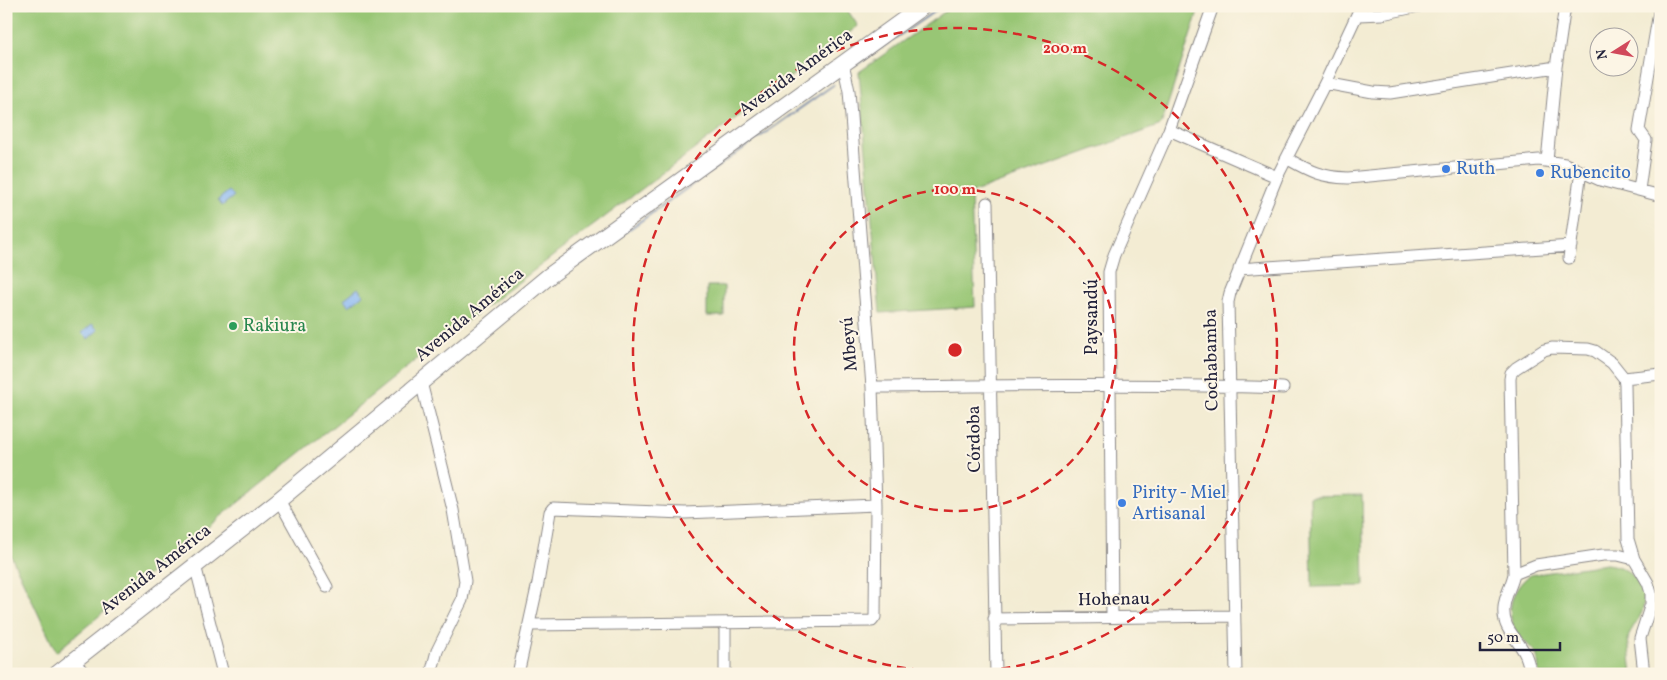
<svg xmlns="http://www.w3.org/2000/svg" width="1667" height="680" viewBox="0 0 1667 680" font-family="Vollkorn,serif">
<rect width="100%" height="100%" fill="#fcf5e5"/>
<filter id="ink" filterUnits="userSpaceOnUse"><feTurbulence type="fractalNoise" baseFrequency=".02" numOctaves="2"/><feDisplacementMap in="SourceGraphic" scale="10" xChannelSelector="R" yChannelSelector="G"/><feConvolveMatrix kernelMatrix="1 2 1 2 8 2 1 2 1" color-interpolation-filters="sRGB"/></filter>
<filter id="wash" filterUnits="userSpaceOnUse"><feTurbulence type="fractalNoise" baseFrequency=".0096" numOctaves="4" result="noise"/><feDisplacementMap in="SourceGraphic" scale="20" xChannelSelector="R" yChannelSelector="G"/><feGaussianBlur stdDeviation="1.12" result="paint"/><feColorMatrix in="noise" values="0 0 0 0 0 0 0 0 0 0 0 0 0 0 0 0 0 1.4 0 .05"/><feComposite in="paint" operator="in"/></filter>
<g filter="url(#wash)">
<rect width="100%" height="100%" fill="#f3ecd3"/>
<path fill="#98c675" stroke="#5d7458" d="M6 6H853L848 11 858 26 431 348 154 570 56 652 6 545Z
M953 6H1200L1161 125 971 193 975 307 880 313 859 72Z
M707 286H724V316H707Z
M1362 495 1364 586 1312 587 1310 496Z
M1606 564C1630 566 1650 586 1642 612 1638 622 1630 629 1628 639L1632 674H1539C1538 668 1539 660 1536 654 1532 647 1525 643 1520 637 1503 616 1510 590 1530 575Z"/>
<path fill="#87b7f3" stroke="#546c97" d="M941 6H943L854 67Z
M834 84V85L581 264 580 263Z
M229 191 234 196 222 206 218 200Z
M358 288 363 295 349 306 344 299Z
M92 324 98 330 88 339 82 333Z"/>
</g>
<g filter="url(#ink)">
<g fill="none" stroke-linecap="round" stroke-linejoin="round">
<g stroke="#8a8787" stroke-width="13">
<path id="minor" d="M1358 15 1382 14 1419 6
M1325 83 1373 92 1390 93 1556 67
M1169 130 1277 177
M1288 159C1311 172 1321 177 1348 178L1539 160 1565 164 1600 180 1661 196
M1547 161 1556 67 1565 6
M1639 190 1646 140 1639 130 1660 6
M987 203 996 674
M1569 258 1581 171
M1239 269 1571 246
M1624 378 1661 374
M421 382 453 510 465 581 462 600 437 651 431 674
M872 387C1009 386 1146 383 1283 388
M279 500 327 587
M195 565 223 674
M1514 574 1536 565 1603 555H1618L1634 559
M1112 617 1109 272 1114 255 1169 130 1213 6
M994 619 1234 616
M530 625 872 621 875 617 876 505 872 387 849 91 843 63
M73 661 85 674
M518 674 538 583 550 512 553 508 685 513 876 505
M725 674V623
M1236 674 1228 302 1230 293 1277 177 1325 83 1361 6
M1531 674C1529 666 1528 659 1524 652 1515 635 1502 629 1504 607 1505 595 1512 585 1514 574L1510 379 1511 373 1516 368 1544 350 1552 348 1588 349 1595 351 1612 363 1624 378 1625 385 1628 539 1634 559 1648 583 1651 593V604L1640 638 1644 674"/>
</g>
<g stroke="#8a8787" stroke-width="18">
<path id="secondary" d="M57 674 279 500 549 276 923 6"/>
</g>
<use href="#minor" stroke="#fff" stroke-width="11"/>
<use href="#secondary" stroke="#fff" stroke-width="16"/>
</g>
</g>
<g fill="none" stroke="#d62828" stroke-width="2.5" stroke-dasharray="9 6">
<circle cx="955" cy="350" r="161"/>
<circle cx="955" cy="350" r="322"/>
</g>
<g fill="#3f7fe0" stroke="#fcf5e5" stroke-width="2">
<circle cx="1446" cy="169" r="5"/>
<circle cx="1540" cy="173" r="5"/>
<circle cx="1122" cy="503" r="5"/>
</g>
<circle fill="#2e9e5b" stroke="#fcf5e5" stroke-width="2" cx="233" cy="326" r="5"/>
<g text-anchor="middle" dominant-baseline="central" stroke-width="4" stroke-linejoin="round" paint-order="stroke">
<g font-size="18" fill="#22223b" stroke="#fcf5e5">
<text transform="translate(796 73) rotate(-36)">Avenida América</text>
<text transform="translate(470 315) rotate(-40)">Avenida América</text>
<text transform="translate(1092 317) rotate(-90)">Paysandú</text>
<text transform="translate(850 344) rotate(-95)">Mbeyú</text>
<text transform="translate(1212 360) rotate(-91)">Cochabamba</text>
<text transform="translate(975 439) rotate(-91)">Córdoba</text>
<text transform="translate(156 570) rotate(-38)">Avenida América</text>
<text transform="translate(1114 600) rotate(-1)">Hohenau</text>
</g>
<g font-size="18" fill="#366cbe" stroke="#fcf5e5" text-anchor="start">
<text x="1456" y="169">Ruth</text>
<text x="1550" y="173">Rubencito</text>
<text x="1132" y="493">Pirity - Miel<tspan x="1132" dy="21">Artisanal</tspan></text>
</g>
<g font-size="18" fill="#27864d" stroke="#fcf5e5" text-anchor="start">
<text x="243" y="326">Rakiura</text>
</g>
</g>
<circle cx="955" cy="350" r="8" fill="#d62828" stroke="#fcf5e5" stroke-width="2.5"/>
<g font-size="15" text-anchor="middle" font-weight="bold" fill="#d62828" stroke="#fcf5e5" stroke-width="4" stroke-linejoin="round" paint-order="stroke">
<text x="1065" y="53">200 m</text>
<text x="955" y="194">100 m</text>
</g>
<rect width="1667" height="680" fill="none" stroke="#fcf5e5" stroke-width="25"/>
<g transform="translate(1614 52) rotate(259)"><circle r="24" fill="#fcf5e5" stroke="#a5a1a1"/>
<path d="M0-4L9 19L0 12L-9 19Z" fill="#d1495b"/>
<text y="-8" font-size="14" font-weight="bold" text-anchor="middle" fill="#22223b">N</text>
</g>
<path d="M1480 642v8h80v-8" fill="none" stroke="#22223b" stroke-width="2.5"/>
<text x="1487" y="642" font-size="15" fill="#22223b" stroke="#fcf5e5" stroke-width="4" paint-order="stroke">50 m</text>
</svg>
